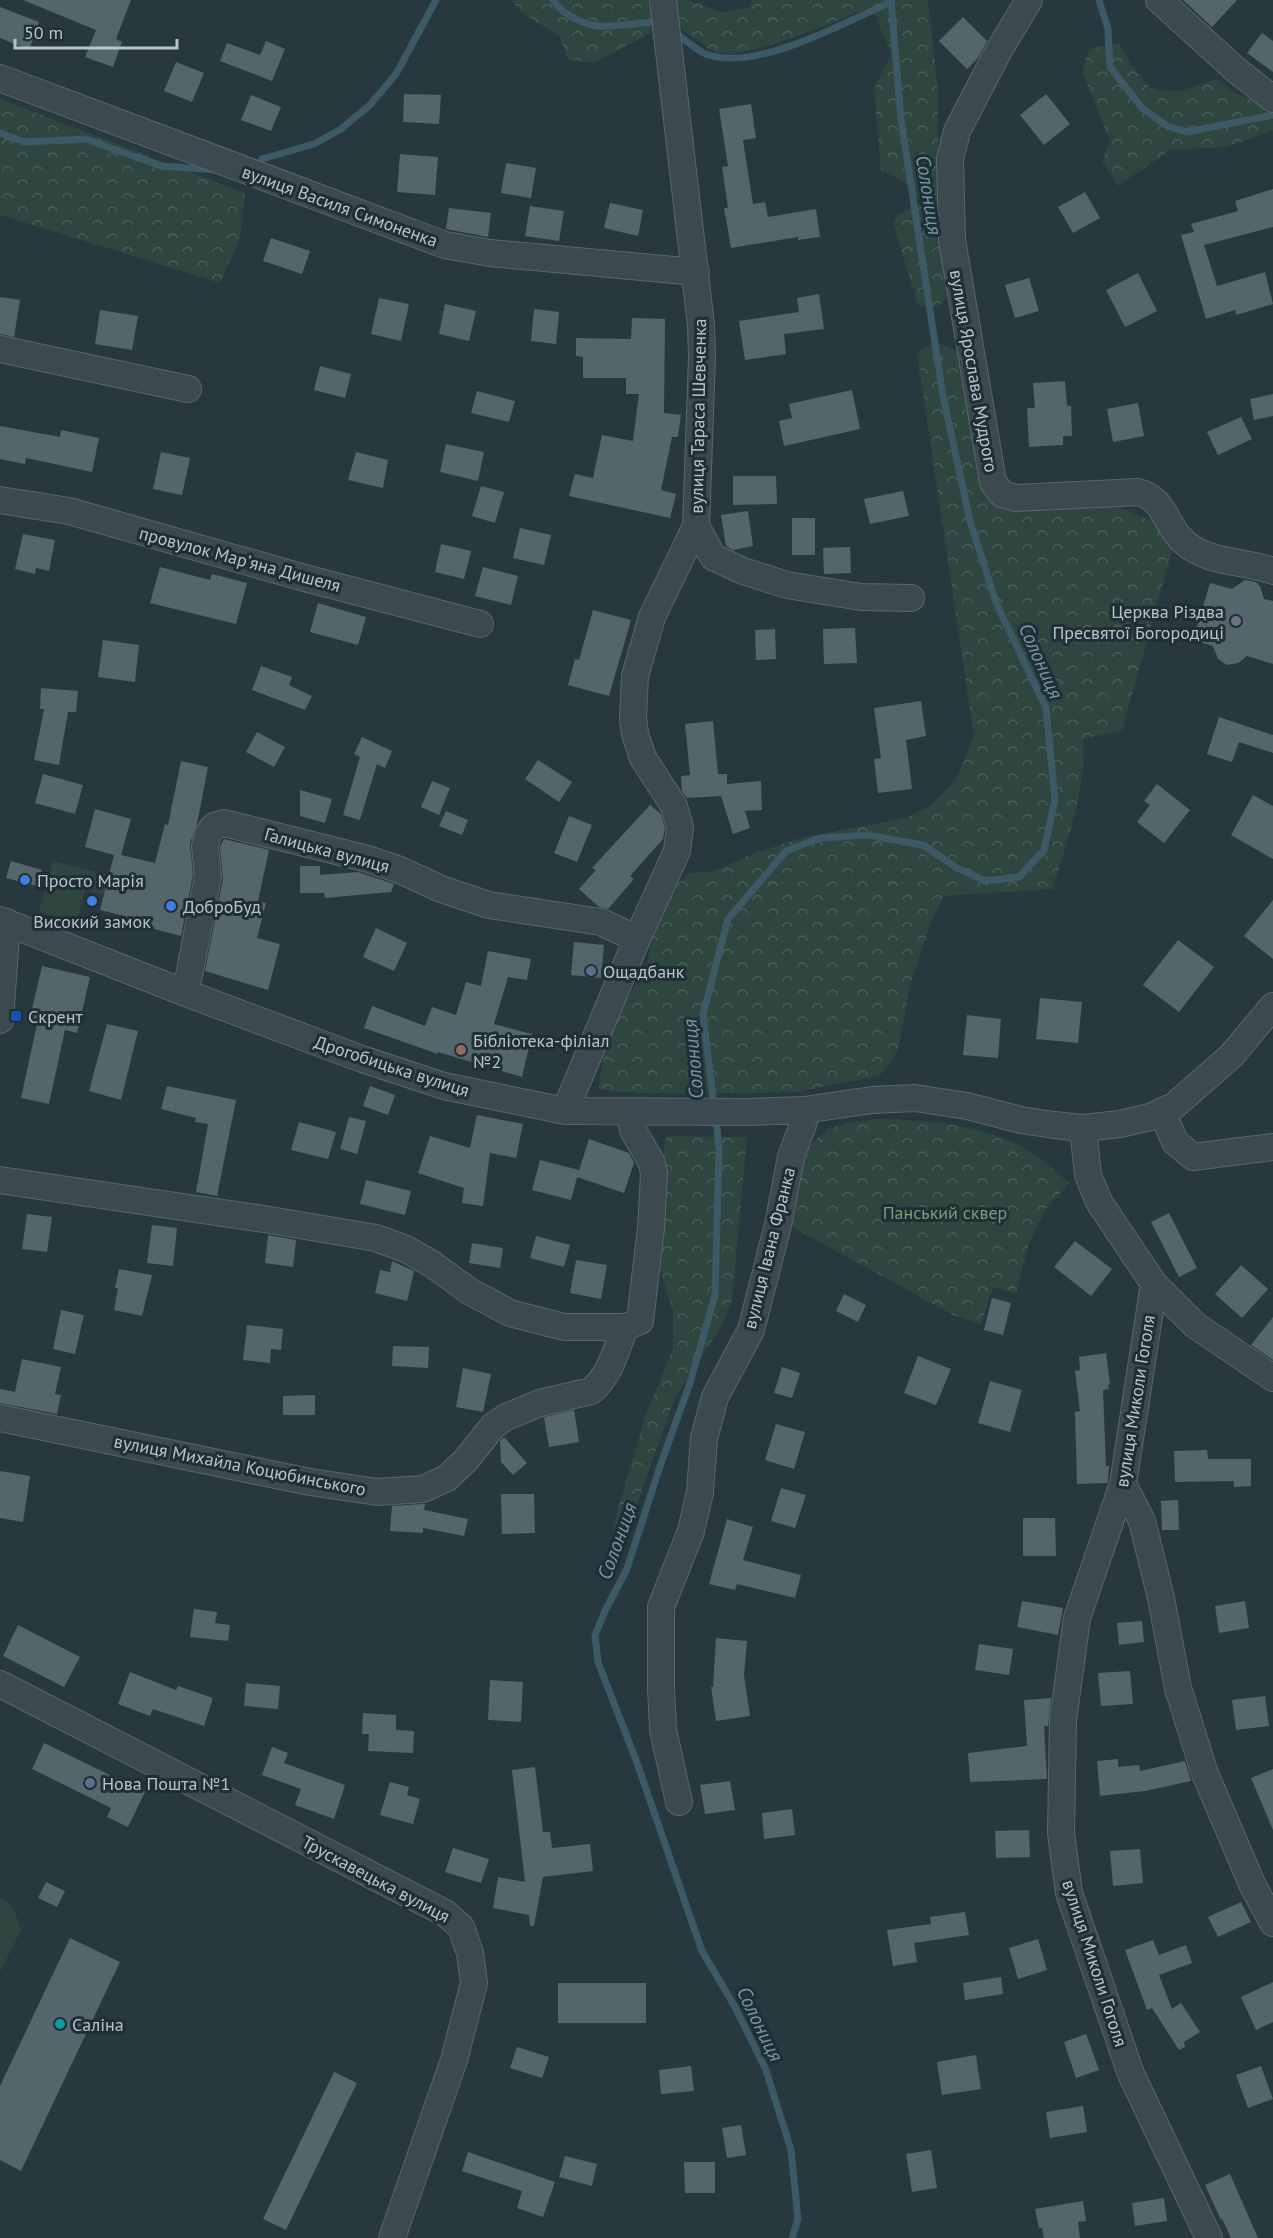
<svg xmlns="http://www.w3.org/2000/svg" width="1273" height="2238" viewBox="0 0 1273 2238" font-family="'PT Sans',sans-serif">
<defs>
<pattern id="forest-crowns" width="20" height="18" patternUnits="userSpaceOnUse" patternTransform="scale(1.5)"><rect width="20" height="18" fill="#2e4540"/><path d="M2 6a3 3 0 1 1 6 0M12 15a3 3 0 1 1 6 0" fill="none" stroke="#4a5e5a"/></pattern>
</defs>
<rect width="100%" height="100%" fill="#28383f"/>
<path fill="#2e4540" d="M53 861 109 875 104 895 85 890 76 926 39 911Z
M0 1897C13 1905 17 1916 21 1930L0 1972Z"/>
<path fill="url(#forest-crowns)" d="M511 0H688L721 12 748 8 753 0H928L938 90V195L947 296 938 308 918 305 893 223 897 215 922 203 904 182 881 170 874 89 892 53 879 26 873 6C843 19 749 59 718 53 709 51 681 28 672 22L594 63 569 60 559 36 522 13Z
M1119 43 1131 64 1150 88 1178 92 1216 79 1237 94 1257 102 1273 120V131L1226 147 1170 150 1118 186 1102 161 1110 141 1082 72 1089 49Z
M0 99 245 193 240 238 220 283 0 215Z
M934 342 956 350 988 482 1108 502 1161 525 1174 544 1122 730 1083 739C1087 790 1066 841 1053 889L943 896 929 928 910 985 899 1046 892 1061 879 1076 797 1092 693 1094 618 1092 598 1089 605 1048 625 1003 648 961 654 928 670 890 690 873 712 872 755 853 801 838 906 818 930 806 957 778 974 736 917 353Z
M877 1119C926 1120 982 1124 1026 1149 1042 1158 1055 1171 1069 1183L1046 1209 1029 1243 1016 1293 993 1287 981 1324 953 1315 787 1224 803 1152 828 1129 848 1123Z
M666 1136 747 1137 732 1299 724 1322 674 1400 625 1538 612 1529 646 1414 673 1349V1311L660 1270 662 1166Z"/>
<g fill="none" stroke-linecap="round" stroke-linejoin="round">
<path stroke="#3d5965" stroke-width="7" d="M553 0C562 14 582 24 598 26 613 28 636 23 651 22
M1099 0 1108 29 1110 67 1142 108 1167 126 1187 132 1273 115
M674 32C685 39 697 52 709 55 758 71 845 22 891 2
M0 133 24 142 86 139 161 166 216 170
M262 159 314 144 341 129 370 105 396 74 436 0
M714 1106 703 1014 728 919 786 851 820 838 868 835 923 845 957 868 986 881 1019 877 1044 850 1055 800 1046 708 997 605 970 521 943 396 901 119 891 0
M716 1117 719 1149 715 1295 690 1383 659 1469 627 1569 606 1609 595 1635 598 1662 636 1760 702 1951 735 2007 766 2070 791 2150 798 2219 792 2238"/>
</g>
<path fill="#53666c" d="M23 0H131L116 39 122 42 113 67 85 57 96 30Z
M1183 0H1237L1212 27Z
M0 7 39 22 29 50 0 38Z
M963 17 987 41 978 58 967 69 939 41Z
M1262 33 1273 41V72L1247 53Z
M266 41 285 49 272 81 220 61 227 43 260 55Z
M176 62 204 73 192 102 164 91Z
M404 94 441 95 439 124 403 122Z
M1046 94 1070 124 1044 145 1020 115Z
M251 95 281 107 271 131 241 120Z
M751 104 756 138 743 140 753 204 765 202 768 217 816 209 820 237 798 240V237L731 248 724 208H728L722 167 728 166 719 109Z
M400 154 438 157 435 195 397 192Z
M506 163 536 168 531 198 501 193Z
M1273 189V227L1204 245 1217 286 1265 272 1273 304 1236 315 1235 310 1206 319 1181 235 1194 232 1191 224 1238 211 1235 201Z
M1085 192 1100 218 1073 233 1058 207Z
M610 203 643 210 638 236 604 228Z
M530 206 564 211 559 241 525 236Z
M449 208 491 213 488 237 446 229Z
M271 238 310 251 302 274 263 261Z
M1138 273 1157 311 1125 327 1106 290Z
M1029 278 1039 311 1015 318 1005 285Z
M819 294 824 329 784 334 786 354 745 360 739 321 799 312 797 298Z
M0 297 20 300 14 337 0 334Z
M379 298 409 304 401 341 371 334Z
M445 304 476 311 469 341 439 334Z
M534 309 559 312 556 344 531 341Z
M100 310 138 316 132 350 95 344Z
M632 318 665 319 664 413 681 415 678 437H672L661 490 676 494 670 518 569 496 575 474 593 478 602 435 633 441 639 394H626V378H583V357L576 356V338L631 339Z
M320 366 351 374 345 398 314 390Z
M1065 381 1067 406H1071L1072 436H1063V445L1029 447 1027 408H1035L1033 383Z
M852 390 860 429 784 446 779 421 792 418 789 404Z
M477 391 515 401 509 422 471 413Z
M1273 394V416L1254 420 1250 399Z
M1138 403 1144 436 1113 442 1107 409Z
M1241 417 1252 439 1218 455 1207 432Z
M0 426 60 437 61 430 99 438 92 472 26 458 25 464 0 459Z
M446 444 484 452 478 481 440 472Z
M161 452 190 458 182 495 153 489Z
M356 452 388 460 383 488 348 480Z
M733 476H776L777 504 733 505Z
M481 486 504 492 495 523 472 516Z
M903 491 909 516 870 524 864 499Z
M748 511 753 546 733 550 726 546 721 515Z
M792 518H815V555H792Z
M520 528 551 535 544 565 513 558Z
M23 534 55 540 49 571 36 568 35 574 15 569Z
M441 544 471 551 464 579 435 572Z
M850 547 851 573 824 574 823 548Z
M160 567 210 580 212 574 247 583 236 624 150 603Z
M483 567 518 576 511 605 475 596Z
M1245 580 1256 582 1260 586 1264 599 1273 601V664L1247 656 1238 663 1227 665 1218 659 1213 646 1193 640 1210 583 1232 589Z
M318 603 366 617 358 645 310 632Z
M593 610 631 620 609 696 568 685 575 659 579 660Z
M855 628 857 663 824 664 823 629Z
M775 629 776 659 756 660 755 630Z
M103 640 139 645 135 682 98 677Z
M261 666 292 677 289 685 312 696 305 710 252 690Z
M41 688 78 691 76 712H68L59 765 34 760 44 709H40Z
M921 701 926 736 906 740 912 789 878 793 874 759 881 758 874 708Z
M1219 717 1273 735V753L1239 742 1232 762 1207 754Z
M713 721 718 774H727V784L761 781 762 810 745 811 750 828 733 834 721 796 687 798 682 791 681 776 690 775 685 724Z
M257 732 285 747 274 767 246 752Z
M362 737 392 751 385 768 377 764 360 820 343 815 360 757 354 754Z
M538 760 572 782 559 802 525 779Z
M181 761 208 767 197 824 190 843 193 875 181 936 135 924 137 919 100 910 114 855 85 847 95 809 131 819 121 855 155 863 165 824 168 825Z
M43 774 83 785 75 814 35 803Z
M432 781 450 788 439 815 421 807Z
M1157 784 1190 810 1164 843 1137 822 1150 805 1144 801Z
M300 790 332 799 325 823 300 816Z
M1253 795 1273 806V859L1231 835Z
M650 805 661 814 665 828 663 839 630 876 634 879 608 909 599 907 579 889 596 870 592 868Z
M446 811 468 820 462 835 439 826Z
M569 816 592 825 577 862 554 853Z
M224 839 269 850 258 901 266 903 257 938 280 944 268 990 205 971 223 879 220 847Z
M11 861 42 870 37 886 6 878Z
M300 866H320V875L358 872 394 884 391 892 325 898 324 893H300Z
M1273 900V959L1244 936Z
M376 928 407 943 394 971 363 957Z
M1178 940 1214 967 1179 1012 1143 985Z
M574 942 604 945 601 978 571 975Z
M488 951 531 959 527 980 508 977 494 1024 532 1034 522 1077 438 1052V1054L364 1028 372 1006 425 1026 432 1007 456 1015 466 982 481 986Z
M42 966 90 977 77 1033 65 1030 49 1104 21 1098 37 1024 29 1022Z
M1040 998 1082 1002 1078 1043 1036 1039Z
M967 1015 1001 1019 998 1058 963 1055Z
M107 1024 138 1031 121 1100 89 1091Z
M167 1086 236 1100 217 1196 196 1192 208 1124 195 1122 196 1118 161 1109Z
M370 1086 395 1095 388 1115 363 1106Z
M477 1115 523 1124 516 1158 490 1153 483 1206 462 1203 464 1188 418 1173 430 1136 470 1148Z
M349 1117 366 1121 357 1154 340 1149Z
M299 1122 336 1132 328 1159 291 1150Z
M589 1139 629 1153 634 1163 624 1193 577 1177Z
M540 1160 579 1170 571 1200 532 1190Z
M366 1180 411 1191 405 1215 360 1204Z
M1169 1213 1197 1268 1179 1277 1151 1222Z
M27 1214 52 1217 47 1252 22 1249Z
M152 1225 177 1228 173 1266 147 1263Z
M268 1235 296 1240 293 1267 265 1263Z
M536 1236 570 1245 564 1267 530 1258Z
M1075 1241 1112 1269 1091 1296 1054 1267Z
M472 1243 503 1248 500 1268 469 1263Z
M576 1260 607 1265 601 1299 570 1293Z
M392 1261 414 1271 407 1301 375 1293 380 1270 390 1272Z
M1241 1265 1268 1289 1242 1318 1215 1294Z
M119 1269 152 1275 142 1316 114 1310 118 1288H115Z
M844 1294 866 1305 858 1322 836 1311Z
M992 1298 1011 1303 1003 1335 984 1330Z
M61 1310 84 1315 75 1354 53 1349Z
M1273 1317V1360L1251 1345Z
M247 1325 283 1329 281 1350 271 1349 270 1363 243 1360Z
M393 1346 429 1347 428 1368 392 1366Z
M1106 1353 1110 1384 1108 1385 1109 1389 1103 1390 1106 1466H1109L1108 1480V1483L1077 1484 1075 1412 1080 1411 1075 1371 1080 1370 1079 1357Z
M918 1356 951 1369 936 1405 904 1393Z
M22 1359 61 1367 55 1394 61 1395 57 1414 0 1403V1389L15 1392Z
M782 1367 800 1373 792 1398 774 1393Z
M463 1368 491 1374 483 1412 456 1407Z
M990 1381 1022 1390 1010 1432 978 1423Z
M315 1395V1415H283V1396Z
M574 1410 579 1442 549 1447 544 1417Z
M776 1424 805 1432 794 1469 765 1460Z
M504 1437 527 1463 513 1475 501 1462 500 1441Z
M1207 1450 1208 1459H1251V1486L1234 1487V1481L1175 1482 1174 1451Z
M0 1471 30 1476 23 1522 0 1518Z
M781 1488 806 1495 795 1528 771 1521Z
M501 1494H534L535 1533 502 1534Z
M1178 1500 1179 1530H1162L1161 1501Z
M422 1504H425L424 1510 468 1519 464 1536 423 1528V1533L390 1531 392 1506Z
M1023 1518H1055L1056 1556H1023Z
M727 1519 753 1527 743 1560 801 1575 795 1598 737 1584 735 1590 709 1584Z
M1022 1601 1063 1608 1058 1635 1017 1627Z
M1245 1601 1249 1628 1219 1633 1215 1606Z
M194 1609 217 1612 215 1623 230 1625 228 1641 190 1637Z
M1142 1621 1144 1642 1119 1645 1117 1623Z
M18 1625 80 1657 64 1687 3 1656Z
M716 1638 747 1641 744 1675 750 1716 716 1721 711 1687H713Z
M979 1644 1013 1649 1009 1675 975 1670Z
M1130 1671 1133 1704 1101 1706 1098 1673Z
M130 1672 176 1690 178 1686 213 1698 204 1726 153 1709 150 1716 118 1704Z
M490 1680 523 1682 521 1722 488 1720Z
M246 1683 280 1686 278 1709 244 1706Z
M1265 1696 1269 1726 1236 1730 1232 1700Z
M1051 1698 1048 1726H1044L1047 1779 970 1782 968 1753 1027 1746 1024 1700Z
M363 1713 396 1715V1730L414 1731 413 1753 368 1751 369 1734H362Z
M44 1743 145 1792 128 1827 107 1817 111 1808 32 1769Z
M272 1747 288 1753 284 1763 345 1785 334 1819 295 1805 301 1789 262 1775Z
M1118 1759V1767L1139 1765 1140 1771 1185 1761 1191 1781 1145 1791 1100 1796 1097 1761Z
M535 1767 543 1832H550L552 1848 590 1844 593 1871 543 1877 534 1926H530L529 1915 493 1908 498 1877 525 1882 512 1770Z
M1273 1769V1830L1251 1778Z
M730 1781 735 1810 705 1814 700 1785Z
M390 1782 409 1787 407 1795 420 1799 413 1824 380 1815Z
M792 1809 795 1835 764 1839 762 1813Z
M1029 1830 1030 1857 996 1858 995 1831Z
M453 1848 489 1859 481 1883 445 1872Z
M1140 1849 1143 1883 1113 1886 1110 1851Z
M46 1882 65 1891 57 1907 38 1898Z
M1241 1902 1251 1922 1218 1937 1208 1917Z
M965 1912 969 1935 914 1943 917 1962 893 1966 887 1930 931 1924 930 1917Z
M70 1938 120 1962 21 2171 0 2160V2086Z
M1038 1939 1047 1970 1018 1979 1009 1948Z
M1153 1940 1159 1955 1186 1945 1192 1963 1159 1975 1172 2009 1181 2003 1200 2032 1184 2042 1185 2047 1179 2050 1152 2008 1147 2010 1125 1950Z
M1001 1977 1003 1994 965 2000 963 1983Z
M1273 1982V2022L1256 2030 1241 1997Z
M558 1983H646V2023H558Z
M1086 2034 1099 2070 1076 2078 1064 2042Z
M517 2047 549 2057 542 2078 510 2068Z
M976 2055 981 2089 942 2095 937 2062Z
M691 2066 694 2091 661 2094 659 2070Z
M1261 2066 1273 2099 1248 2108 1236 2075Z
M334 2072 357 2083 286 2230 263 2219Z
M1083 2106 1087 2132 1050 2138 1046 2112Z
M741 2125 746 2155 727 2158 722 2128Z
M931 2150 937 2188 912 2192 906 2154Z
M468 2152 555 2182 543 2217 517 2208 522 2191 462 2171Z
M565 2156 597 2164 592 2186 559 2177Z
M684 2162H715V2193H685Z
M1230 2174 1258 2238H1231L1222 2219 1221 2220 1205 2185Z
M1164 2198 1167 2221 1135 2226 1132 2203Z
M1083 2201 1086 2221 1078 2222 1080 2238H1044L1042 2228H1039L1035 2209Z"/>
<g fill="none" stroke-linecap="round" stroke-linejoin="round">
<g stroke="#59676d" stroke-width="28">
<path id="minor" d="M1029 0 999 50 957 131 950 159 952 240 993 482 1002 494 1016 498 1138 492C1166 499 1165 526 1184 542 1208 564 1244 560 1273 571
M1159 0 1236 70 1273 99
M0 78 445 245 490 253 696 272
M0 349 188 389
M0 500 69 511 301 577 480 624
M696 526 713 557 743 571 787 585 861 597 911 598
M0 920 183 992 362 1059 444 1086 565 1111 747 1112 804 1110 872 1100 915 1098 967 1106 1021 1120 1054 1125 1083 1128 1120 1124 1150 1117 1174 1106 1232 1055 1273 1006
M183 992 189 976 208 876 205 846 208 834 214 826 224 823 368 859 400 870 441 889 489 905 601 922 637 939
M0 1020 7 922
M565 1111 637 939 677 851 680 827 674 806 643 758 635 734 633 717 635 676 652 617 696 526 702 356 701 325 663 0
M1162 1111 1175 1142 1193 1157 1273 1147
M1083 1128 1088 1175 1099 1202 1154 1284 1195 1325 1273 1378
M0 1180 264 1219 376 1238 406 1249 432 1264 469 1291 510 1313 564 1327H625L640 1321 651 1228 654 1174 652 1163 634 1132 628 1113
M1154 1284 1123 1484 1077 1618 1063 1720 1061 1833 1069 1893 1131 2074 1209 2238
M0 1418 310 1482 378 1492 423 1489 447 1478 466 1460 493 1426 506 1417 540 1403 591 1391C610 1376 617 1348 625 1327
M1123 1484 1142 1521 1161 1598 1178 1688 1204 1771 1252 1884 1273 1923
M0 1684 445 1913 461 1927 470 1953 474 1983 454 2060 392 2238
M679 1802 663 1730 661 1689V1607L691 1531 700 1492 704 1438 715 1397 751 1330 778 1225 791 1157 804 1122V1110"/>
</g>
<use href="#minor" stroke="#3c494f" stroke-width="26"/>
</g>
<circle fill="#6b7280" stroke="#202e35" stroke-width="2" cx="1236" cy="621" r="6"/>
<g fill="#3f7fe0" stroke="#202e35" stroke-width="2">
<circle cx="25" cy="880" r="6"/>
<circle cx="92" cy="901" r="6"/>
<circle cx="171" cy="906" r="6"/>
</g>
<g fill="#5c6f8a" stroke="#202e35" stroke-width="2">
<circle cx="591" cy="971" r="6"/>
<circle cx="90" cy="1783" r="6"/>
</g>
<rect fill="#1a4fb4" stroke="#202e35" stroke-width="2" x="10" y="1010" width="12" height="12" rx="3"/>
<circle fill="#8d6e63" stroke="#202e35" stroke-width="2" cx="461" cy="1050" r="6"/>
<circle fill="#0f9aa8" stroke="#202e35" stroke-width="2" cx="60" cy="2024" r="6"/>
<g text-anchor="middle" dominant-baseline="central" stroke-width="6" stroke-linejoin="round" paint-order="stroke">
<g font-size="18" fill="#b8c4ca" stroke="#202e35">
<text transform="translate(340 206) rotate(20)">вулиця Василя Симоненка</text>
<text transform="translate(974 371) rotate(80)">вулиця Ярослава Мудрого</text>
<text transform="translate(698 416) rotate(-89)">вулиця Тараса Шевченка</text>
<text transform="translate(240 559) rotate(15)">провулок Марʼяна Дишеля</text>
<text transform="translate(327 850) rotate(15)">Галицька вулиця</text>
<text transform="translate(392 1066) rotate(18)">Дрогобицька вулиця</text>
<text transform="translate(769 1248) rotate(-76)">вулиця Івана Франка</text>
<text transform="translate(1135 1401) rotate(-81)">вулиця Миколи Гоголя</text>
<text transform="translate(240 1465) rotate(11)">вулиця Михайла Коцюбинського</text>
<text transform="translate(376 1879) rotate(28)">Трускавецька вулиця</text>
<text transform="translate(1095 1963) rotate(72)">вулиця Миколи Гоголя</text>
</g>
<g font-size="18" fill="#b8c4ca" stroke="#202e35" text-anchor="start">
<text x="1224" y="611" text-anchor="end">Церква Різдва<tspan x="1224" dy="21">Пресвятої Богородиці</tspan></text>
<text x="37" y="880">Просто Марія</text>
<text x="183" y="906">ДоброБуд</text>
<text x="92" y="921" text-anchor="middle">Високий замок</text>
<text x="603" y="971">Ощадбанк</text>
<text x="28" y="1016">Скрент</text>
<text x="473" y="1040">Бібліотека-філіал<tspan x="473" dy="21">№2</tspan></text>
<text x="102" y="1783">Нова Пошта №1</text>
<text x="72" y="2024">Саліна</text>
</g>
<g font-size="18" fill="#7a9e78" stroke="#202e35">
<text x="945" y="1212">Панський сквер</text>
</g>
<g font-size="20" font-style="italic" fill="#7498a6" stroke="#202e35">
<text transform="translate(929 195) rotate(81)">Солониця</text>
<text transform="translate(1041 661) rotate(66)">Солониця</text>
<text transform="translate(693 1059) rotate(-95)">Солониця</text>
<text transform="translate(617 1541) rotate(-70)">Солониця</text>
<text transform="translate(760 2024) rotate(64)">Солониця</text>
</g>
</g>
<path d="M15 39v9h162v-9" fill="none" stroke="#b8c4ca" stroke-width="3"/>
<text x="24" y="39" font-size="18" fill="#b8c4ca" stroke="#202e35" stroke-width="4.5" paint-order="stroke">50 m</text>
</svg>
